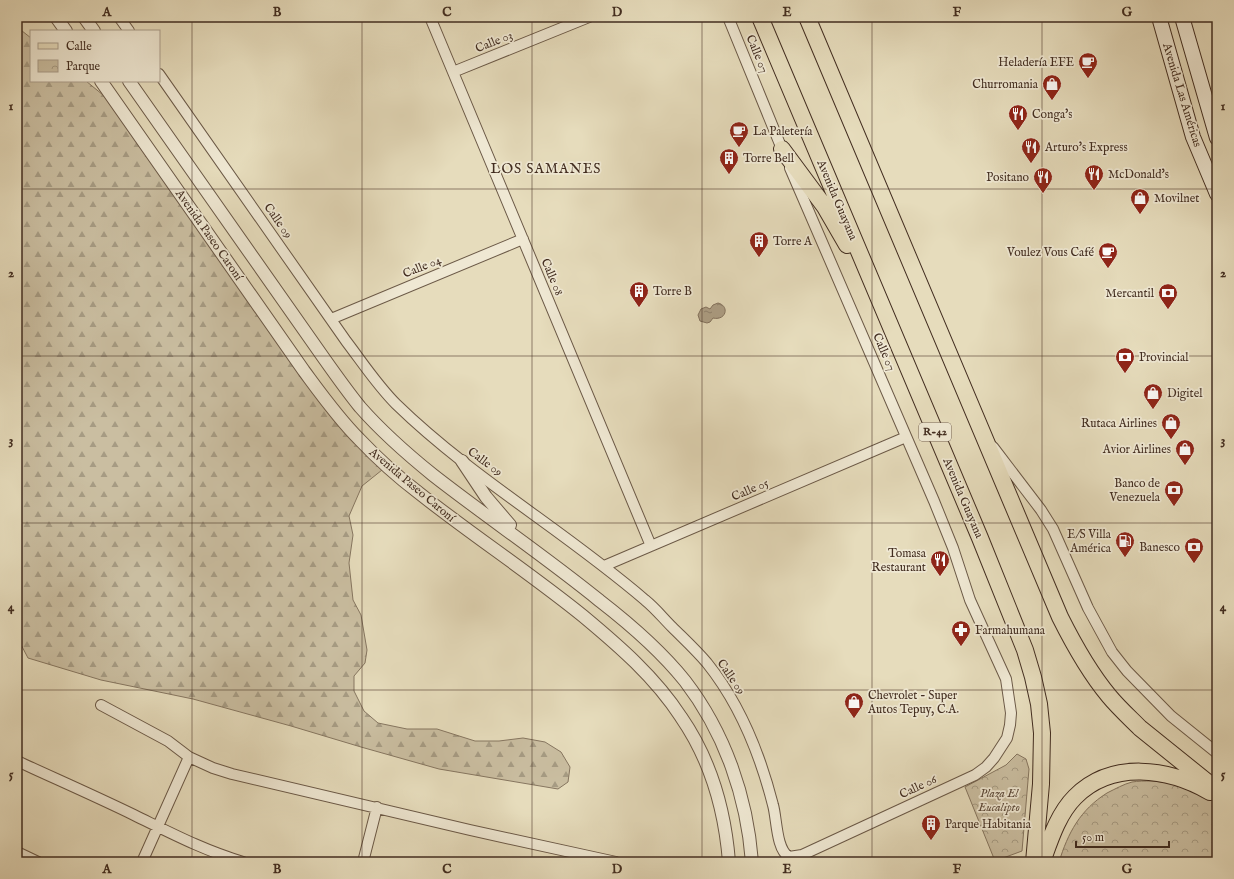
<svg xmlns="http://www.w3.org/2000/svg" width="1234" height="879" viewBox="0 0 1234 879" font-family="'IM FELL English',serif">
<defs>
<pattern id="forest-firs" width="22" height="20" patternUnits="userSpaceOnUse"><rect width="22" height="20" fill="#cabea1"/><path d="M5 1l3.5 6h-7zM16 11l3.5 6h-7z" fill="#a69b83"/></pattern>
<pattern id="park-crowns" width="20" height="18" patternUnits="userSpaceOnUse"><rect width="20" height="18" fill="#cabea1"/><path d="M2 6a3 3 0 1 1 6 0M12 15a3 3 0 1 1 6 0" fill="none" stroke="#a69b83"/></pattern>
<pattern id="water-ripples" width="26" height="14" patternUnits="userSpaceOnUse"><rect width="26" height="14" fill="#aea087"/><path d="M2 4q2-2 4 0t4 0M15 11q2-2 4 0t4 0" fill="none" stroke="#8f836e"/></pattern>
</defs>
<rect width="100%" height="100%" fill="#e6dcbc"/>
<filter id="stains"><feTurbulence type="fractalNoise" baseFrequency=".005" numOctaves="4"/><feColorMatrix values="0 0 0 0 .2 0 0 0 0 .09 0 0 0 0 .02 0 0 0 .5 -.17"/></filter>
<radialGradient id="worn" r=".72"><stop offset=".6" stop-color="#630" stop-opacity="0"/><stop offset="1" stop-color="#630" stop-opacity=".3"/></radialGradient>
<path fill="url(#forest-firs)" stroke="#867660" d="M17 27 31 38V81H86L120 109 295 357 387 466 362 486 349 516 353 535 349 563 353 600 361 615 367 650 365 663 354 676V691L364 711 378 723 407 729H437L475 741H499L523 738 545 742 561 752 570 767 568 782 558 789 439 769 361 747 291 726 193 699 101 680 28 658 17 637Z"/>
<path fill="url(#park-crowns)" stroke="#867660" d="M1017 754 1026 759 1029 769 1022 851 995 861 965 787 1006 765Z
M1151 781C1171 782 1199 789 1217 800V862H1059C1068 833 1080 810 1107 793 1115 789 1124 784 1132 782 1138 781 1145 781 1151 781Z"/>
<path fill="url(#water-ripples)" stroke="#83725e" d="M718 303C730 306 726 321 713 318L710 322 707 323 700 321 698 315 701 309 706 307 710 309 713 305Z"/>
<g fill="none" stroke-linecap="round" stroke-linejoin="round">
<g stroke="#6b5947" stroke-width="12">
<path id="minor" d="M119 17 129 31
M430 17 651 546
M728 17 784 154
M453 72 589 17
M159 74 346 341C362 362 377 385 396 404 472 478 565 531 645 600 655 608 663 618 672 627 684 639 696 650 707 663 740 704 760 754 773 805 777 819 776 849 789 857L802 855 975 775 986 767 994 758 1007 738 1010 725 1011 713 1006 679 970 600 953 548 934 501 790 168
M331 319 523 239
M993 447 1041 510 1053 529 1088 608 1112 652 1127 671 1171 716 1217 753
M604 566 906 437
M101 705 168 741 189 757 213 768 232 774 470 830 616 862
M17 761C56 779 95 796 134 815 171 833 203 850 243 862
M17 852 38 862
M142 862 189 757
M363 862 377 807"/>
</g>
<g stroke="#6b5947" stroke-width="14">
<path id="tertiary" d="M56 17 66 31
M84 17 94 31
M101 81 304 371C321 394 338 418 359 439 377 458 398 477 419 493 472 535 530 573 583 616 619 646 655 677 681 717 710 759 725 811 729 862
M129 81 323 357C335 374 347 391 360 407 382 432 407 454 433 475 488 518 546 557 600 601 631 625 661 651 685 681 725 733 747 797 752 862
M462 461 486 497 510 525"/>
</g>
<g stroke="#422d20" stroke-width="16">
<path id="secondary" d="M1159 17 1193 137 1217 194
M1182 17 1217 138"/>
</g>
<g stroke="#422d20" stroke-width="18">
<path id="primary" d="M760 17 980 538 1025 650 1033 677 1039 704 1042 733 1041 784 1034 862
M807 17 1060 617C1074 645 1089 672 1109 696 1118 707 1129 717 1140 728L1217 790
M782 149 825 207 847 245
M1042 862C1050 840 1058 814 1075 797 1112 760 1168 768 1210 792"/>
</g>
<use href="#minor" stroke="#efe8d3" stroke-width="10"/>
<use href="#tertiary" stroke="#efe8d3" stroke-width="12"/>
<use href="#secondary" stroke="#efe8d3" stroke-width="14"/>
<use href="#primary" stroke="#e6dcbc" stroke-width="16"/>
</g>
<path fill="none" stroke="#422d20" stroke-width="1" stroke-opacity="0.55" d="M192 17V862M362 17V862M532 17V862M702 17V862M872 17V862M1042 17V862M17 189H1217M17 356H1217M17 523H1217M17 690H1217"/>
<defs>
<g id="cafe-pin" transform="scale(1)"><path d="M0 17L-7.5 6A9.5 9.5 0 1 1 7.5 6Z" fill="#8f2418" stroke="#efe8d3"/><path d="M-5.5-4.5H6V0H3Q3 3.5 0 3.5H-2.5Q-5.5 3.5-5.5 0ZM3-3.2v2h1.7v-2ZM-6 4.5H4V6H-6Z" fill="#fff"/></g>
<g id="shop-pin" transform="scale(1)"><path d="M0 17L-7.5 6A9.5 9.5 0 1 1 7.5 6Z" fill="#8f2418" stroke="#efe8d3"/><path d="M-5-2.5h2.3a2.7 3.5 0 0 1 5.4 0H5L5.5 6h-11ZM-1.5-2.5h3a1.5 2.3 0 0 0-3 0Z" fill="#fff"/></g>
<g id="restaurant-pin" transform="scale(1)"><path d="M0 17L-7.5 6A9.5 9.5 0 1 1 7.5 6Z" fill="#8f2418" stroke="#efe8d3"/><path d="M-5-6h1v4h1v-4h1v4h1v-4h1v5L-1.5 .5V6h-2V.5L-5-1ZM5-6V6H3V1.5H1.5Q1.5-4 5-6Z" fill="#fff"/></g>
<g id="building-pin" transform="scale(1)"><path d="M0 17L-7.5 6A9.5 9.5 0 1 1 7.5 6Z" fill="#8f2418" stroke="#efe8d3"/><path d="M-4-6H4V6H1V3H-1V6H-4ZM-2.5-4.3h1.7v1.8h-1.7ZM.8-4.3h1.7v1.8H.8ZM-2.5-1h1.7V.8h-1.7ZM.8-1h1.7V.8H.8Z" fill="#fff"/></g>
<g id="bank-pin" transform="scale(1)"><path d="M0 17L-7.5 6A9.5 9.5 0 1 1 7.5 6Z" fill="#8f2418" stroke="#efe8d3"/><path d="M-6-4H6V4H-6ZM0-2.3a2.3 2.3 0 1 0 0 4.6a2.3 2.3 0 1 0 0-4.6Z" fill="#fff"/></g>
<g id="fuel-pin" transform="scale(1)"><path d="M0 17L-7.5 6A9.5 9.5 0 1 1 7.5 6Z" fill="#8f2418" stroke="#efe8d3"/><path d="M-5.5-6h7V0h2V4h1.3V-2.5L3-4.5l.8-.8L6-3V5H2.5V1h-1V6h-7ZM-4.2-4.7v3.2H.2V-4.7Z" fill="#fff"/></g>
<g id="pharmacy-pin" transform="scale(1)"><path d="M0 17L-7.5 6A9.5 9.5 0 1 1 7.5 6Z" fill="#8f2418" stroke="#efe8d3"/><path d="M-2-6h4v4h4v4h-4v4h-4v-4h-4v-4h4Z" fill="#fff"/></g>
</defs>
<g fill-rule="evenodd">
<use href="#cafe-pin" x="1088" y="62"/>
<use href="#shop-pin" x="1052" y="84"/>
<use href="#restaurant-pin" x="1018" y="114"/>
<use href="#cafe-pin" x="739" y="131"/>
<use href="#restaurant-pin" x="1031" y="147"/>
<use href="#building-pin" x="729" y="158"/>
<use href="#restaurant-pin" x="1094" y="174"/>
<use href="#restaurant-pin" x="1043" y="177"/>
<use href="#shop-pin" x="1140" y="198"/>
<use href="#building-pin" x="759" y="241"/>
<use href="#cafe-pin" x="1108" y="252"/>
<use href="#building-pin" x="639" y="291"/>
<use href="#bank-pin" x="1168" y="293"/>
<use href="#bank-pin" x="1125" y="357"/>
<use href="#shop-pin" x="1153" y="393"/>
<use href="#shop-pin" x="1171" y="423"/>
<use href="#shop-pin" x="1185" y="449"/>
<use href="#bank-pin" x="1174" y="490"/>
<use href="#fuel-pin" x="1125" y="541"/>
<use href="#bank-pin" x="1194" y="547"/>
<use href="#restaurant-pin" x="940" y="560"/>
<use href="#pharmacy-pin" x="961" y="630"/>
<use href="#shop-pin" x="854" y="702"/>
<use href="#building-pin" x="931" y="824"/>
</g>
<g text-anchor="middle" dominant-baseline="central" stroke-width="3.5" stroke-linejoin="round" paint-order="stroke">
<rect fill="#efe8d3" stroke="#766556" stroke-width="1" x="919" y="423" width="32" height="18" rx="3"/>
<g font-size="11" font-weight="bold" fill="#422d20">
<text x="935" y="432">R-42</text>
</g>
<g font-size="12" fill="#422d20" stroke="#efe8d3">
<text transform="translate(494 42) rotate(-22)">Calle 03</text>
<text transform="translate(757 54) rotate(68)">Calle 07</text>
<text transform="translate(1182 95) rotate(73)">Avenida Las Américas</text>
<text transform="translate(837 200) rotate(67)">Avenida Guayana</text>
<text transform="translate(278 221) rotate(55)">Calle 09</text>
<text transform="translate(209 235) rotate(55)">Avenida Paseo Caroní</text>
<text transform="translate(422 267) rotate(-22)">Calle 04</text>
<text transform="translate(552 277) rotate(67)">Calle 08</text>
<text transform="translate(884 352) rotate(67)">Calle 07</text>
<text transform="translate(485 462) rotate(37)">Calle 09</text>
<text transform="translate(412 485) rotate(40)">Avenida Paseo Caroní</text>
<text transform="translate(750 490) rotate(-23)">Calle 05</text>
<text transform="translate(963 498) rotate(67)">Avenida Guayana</text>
<text transform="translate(731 677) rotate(56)">Calle 09</text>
<text transform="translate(918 787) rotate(-25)">Calle 06</text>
</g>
<g font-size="12" fill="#422d20" stroke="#efe8d3" text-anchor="start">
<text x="1074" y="62" text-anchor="end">Heladería EFE</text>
<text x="1038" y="84" text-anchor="end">Churromania</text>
<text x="1032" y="114">Conga's</text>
<text x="753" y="131">La Paletería</text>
<text x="1045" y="147">Arturo's Express</text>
<text x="743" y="158">Torre Bell</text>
<text x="1108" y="174">McDonald's</text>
<text x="1029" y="177" text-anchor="end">Positano</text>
<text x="1154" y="198">Movilnet</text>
<text x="773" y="241">Torre A</text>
<text x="1094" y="252" text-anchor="end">Voulez Vous Café</text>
<text x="653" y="291">Torre B</text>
<text x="1154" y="293" text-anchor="end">Mercantil</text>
<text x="1139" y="357">Provincial</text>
<text x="1167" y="393">Digitel</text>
<text x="1157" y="423" text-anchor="end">Rutaca Airlines</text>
<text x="1171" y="449" text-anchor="end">Avior Airlines</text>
<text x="1160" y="483" text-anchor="end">Banco de<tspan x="1160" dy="14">Venezuela</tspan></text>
<text x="1111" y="534" text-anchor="end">E/S Villa<tspan x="1111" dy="14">América</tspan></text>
<text x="1180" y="547" text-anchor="end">Banesco</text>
<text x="926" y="553" text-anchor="end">Tomasa<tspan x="926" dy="14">Restaurant</tspan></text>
<text x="975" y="630">Farmahumana</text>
<text x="868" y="695">Chevrolet - Super<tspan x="868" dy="14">Autos Tepuy, C.A.</tspan></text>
<text x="945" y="824">Parque Habitania</text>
</g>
<g font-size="12" font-style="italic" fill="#5d4a3a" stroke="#efe8d3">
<text x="999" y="793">Plaza El<tspan x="999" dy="14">Eucalipto</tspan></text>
</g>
<g font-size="14" letter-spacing="1" fill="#422d20" stroke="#efe8d3">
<text x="546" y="169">LOS SAMANES</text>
</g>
</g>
<rect width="1234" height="879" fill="none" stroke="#e6dcbc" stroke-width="44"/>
<rect x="30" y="30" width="130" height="52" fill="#efe8d3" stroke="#aa9d8b"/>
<rect x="38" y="43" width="20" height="6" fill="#e6dcbc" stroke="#aa9d8b"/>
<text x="66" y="50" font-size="12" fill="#422d20">Calle</text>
<rect x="38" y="60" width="20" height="12" fill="url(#park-crowns)" stroke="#aa9d8b"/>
<text x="66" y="70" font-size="12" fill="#422d20">Parque</text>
<path d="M1076 841v6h93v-6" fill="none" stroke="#422d20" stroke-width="2"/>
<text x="1082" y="841" font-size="12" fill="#422d20" stroke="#efe8d3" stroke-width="3" paint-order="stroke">50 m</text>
<rect x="22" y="22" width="1190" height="835" fill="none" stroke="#422d20" stroke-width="1.5"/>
<g font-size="13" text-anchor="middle" font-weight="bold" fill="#422d20">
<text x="107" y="16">A</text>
<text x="277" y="16">B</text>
<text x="447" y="16">C</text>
<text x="617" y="16">D</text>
<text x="787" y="16">E</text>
<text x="957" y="16">F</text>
<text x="1127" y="16">G</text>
<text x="11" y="110">1</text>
<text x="1223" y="110">1</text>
<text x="11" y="277">2</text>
<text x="1223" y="277">2</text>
<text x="11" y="444">3</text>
<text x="1223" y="444">3</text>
<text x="11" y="611">4</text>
<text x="1223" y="611">4</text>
<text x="11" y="778">5</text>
<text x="1223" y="778">5</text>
<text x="107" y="873">A</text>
<text x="277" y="873">B</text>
<text x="447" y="873">C</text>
<text x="617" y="873">D</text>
<text x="787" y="873">E</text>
<text x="957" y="873">F</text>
<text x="1127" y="873">G</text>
</g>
<rect width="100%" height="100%" filter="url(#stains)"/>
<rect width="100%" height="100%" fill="url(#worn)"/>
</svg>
